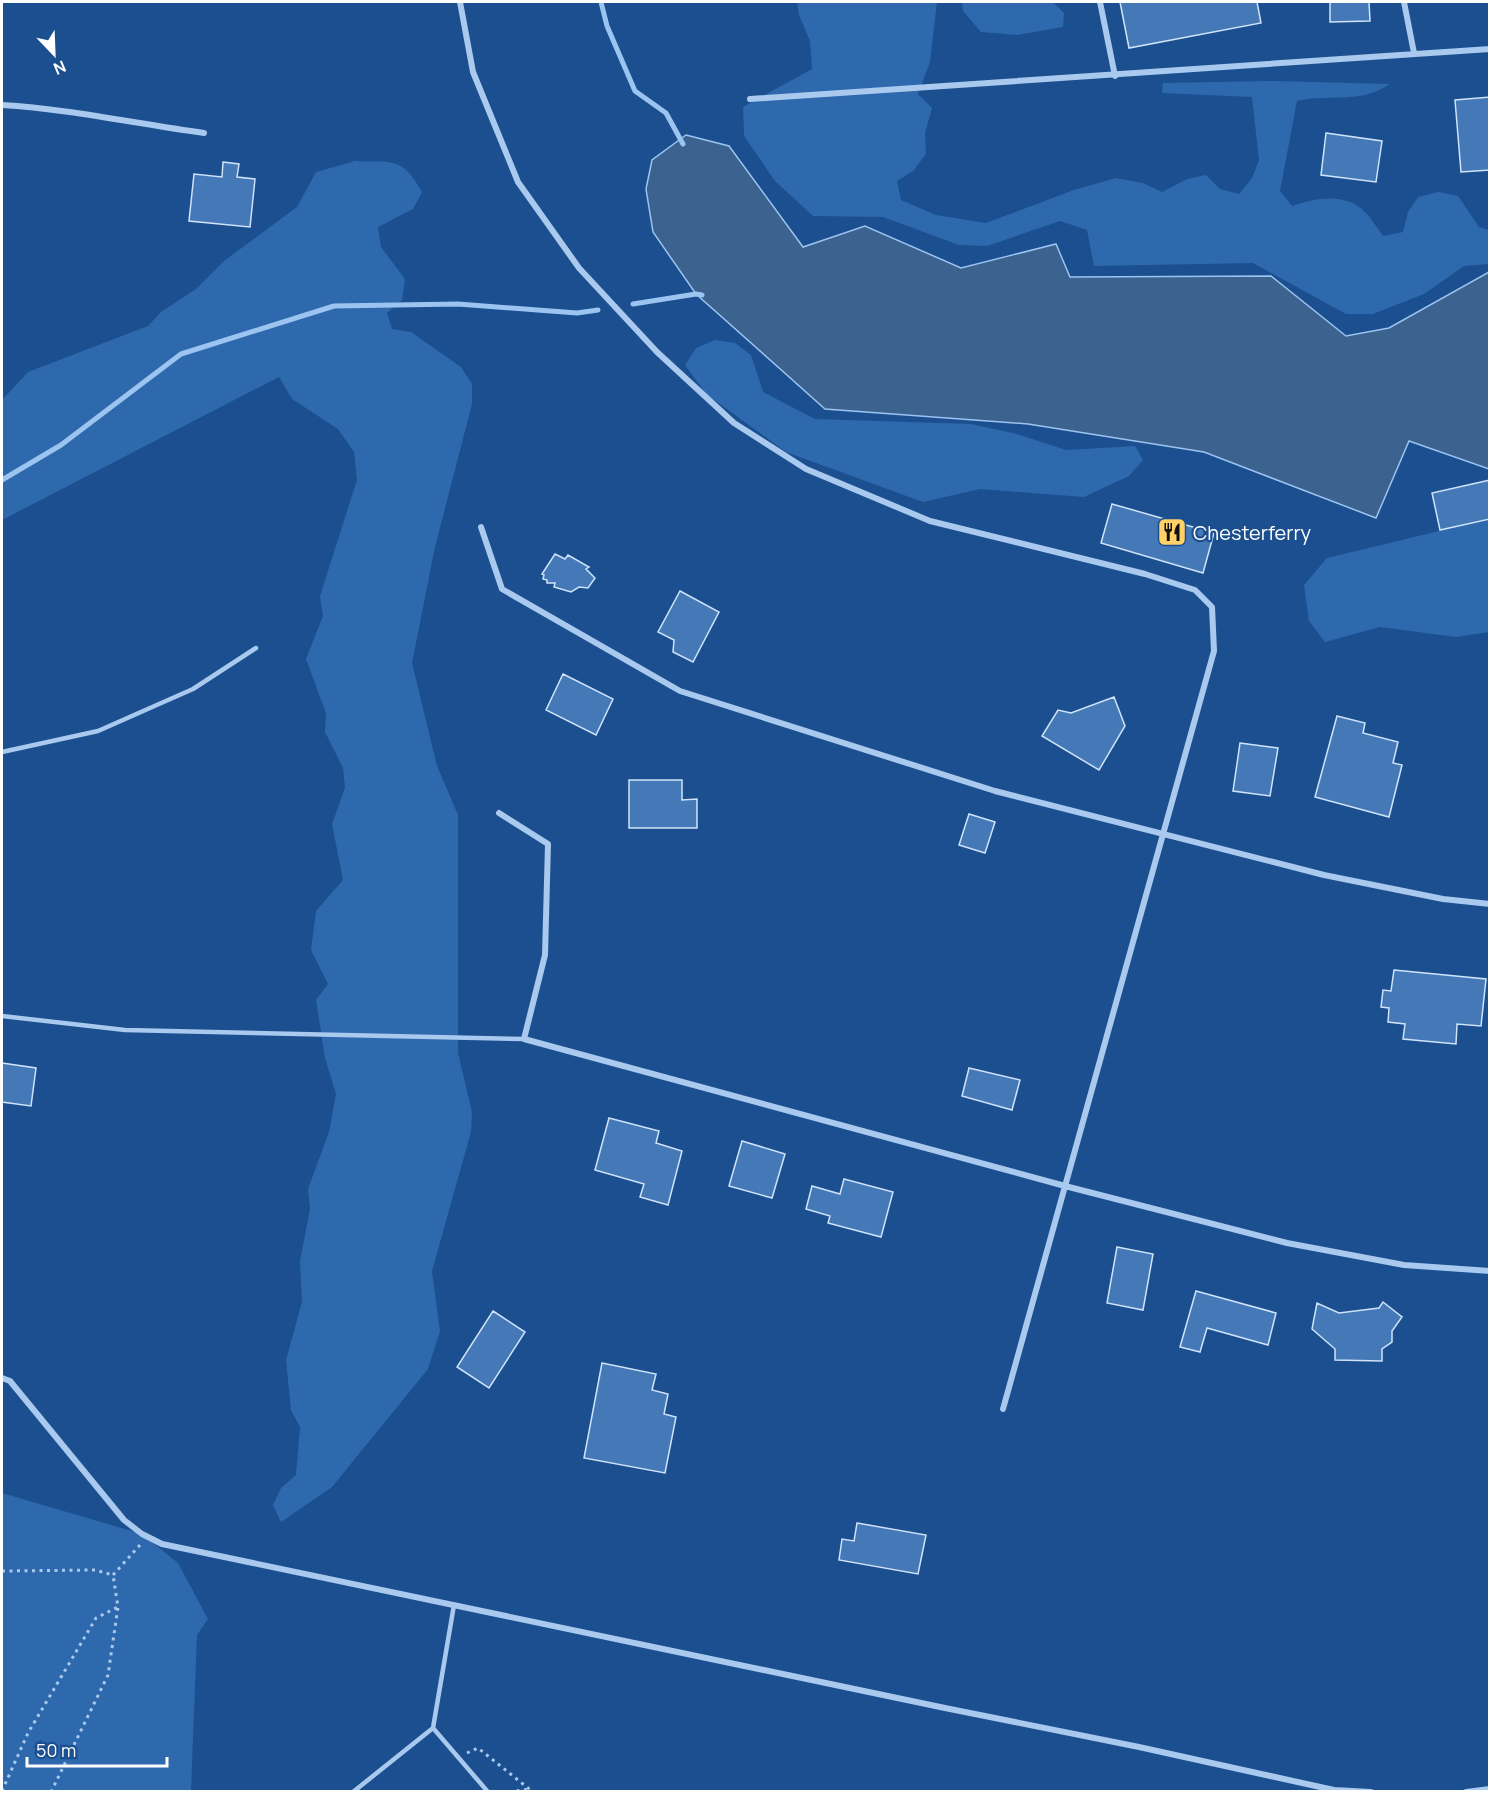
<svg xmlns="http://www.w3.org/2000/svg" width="1491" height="1793" viewBox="0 0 1491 1793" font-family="Manrope,sans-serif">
<rect width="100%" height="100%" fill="#1b4f8f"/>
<path fill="#2e69ad" d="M797 2H937L930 62 918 94 932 108 925 133 926 154 913 171 897 181 901 200 936 215 986 223 1074 190 1116 178 1143 183 1162 192 1187 179 1206 175 1220 189 1239 194 1252 178 1259 160 1252 97 1162 93 1163 83 1275 81 1390 84C1357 105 1333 93 1297 101L1280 191 1292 206C1315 198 1346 192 1365 212 1372 219 1377 228 1383 236L1403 232 1408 212 1418 197 1438 192 1458 196 1479 227 1489 230V264L1464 266 1424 294 1373 314H1346L1253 263 1094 266 1087 230 1060 221 987 246 959 245 883 217 813 216 775 181 744 136 743 107 812 69 810 41 799 15Z
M962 2H1053L1064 13 1063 27 1017 35 981 32 963 11Z
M355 161C392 162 403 157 422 192L413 209 378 227 381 247 405 279 402 300 387 313 392 329 411 332 461 367 472 384V404L435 547 412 663 437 766 458 815V1053L472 1112 471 1132 432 1271 440 1331 428 1369 332 1487 281 1522 273 1505 281 1488 296 1475 300 1427 291 1410 286 1360 302 1302 300 1261 310 1209 308 1189 329 1132 336 1094 325 1058 316 1000 328 984 311 950 316 911 343 880 332 824 345 788 343 768 325 732 326 713 306 659 323 616 320 596 357 480 354 452 338 429 292 399 279 377 2 520V400L28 372 148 326 161 312 196 289 224 261 297 207 316 172Z
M715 340 735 343 751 355 763 392 815 419 971 424 1017 434 1066 450 1135 446 1143 460 1129 476 1084 497 980 489 923 502 786 452 706 394 685 365 696 348Z
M1489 519V632L1456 637 1380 627 1325 642 1309 621 1304 585 1327 558Z
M2 1493 142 1534 178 1563 208 1619 197 1635 191 1791H2Z"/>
<path fill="#3c6290" stroke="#9cc4f0" stroke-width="1.5" d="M686 135 729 146 803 247 865 226 961 268 1056 244 1070 277 1271 276 1346 336 1389 328 1489 272V469L1409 441 1376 518 1204 452 1028 424 825 409 696 294 653 232 646 189 652 160Z"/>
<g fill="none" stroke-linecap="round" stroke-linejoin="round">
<path stroke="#9cc4f0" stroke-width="5" d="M601 2 607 26 635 91 666 113 683 144
M633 304 696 294 702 295
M2 480 61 445 181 354 334 306 458 304 577 313 598 310"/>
</g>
<path fill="#4478b7" stroke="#cfe3fa" stroke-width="1.5" d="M1120 2H1257L1261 23 1129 48Z
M1330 2H1369L1370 21 1330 22Z
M1490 97V170L1461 172 1455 100Z
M1326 133 1382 141 1376 182 1321 175Z
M223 162 239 164 237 177 255 179 250 227 189 221 194 174 222 177Z
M1490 480V519L1440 530 1432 493Z
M1112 504 1214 533 1203 573 1101 543Z
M555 554 565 559 568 555 589 567 586 569 595 578 588 588 579 587 571 592 554 587 555 583H547V580L543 579 544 575 542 574Z
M680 591 719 612 693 662 673 652 674 640 658 632Z
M563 674 613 699 596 735 546 710Z
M1114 697 1125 726 1099 770 1042 736 1058 710 1071 713Z
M1337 716 1365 723 1363 733 1398 742 1393 763 1402 765 1389 817 1315 797Z
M1240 743 1278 748 1270 796 1233 791Z
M629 780H682V800L697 799V828H629Z
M969 814 995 822 985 853 959 845Z
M1394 970 1486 979 1481 1026 1457 1024 1456 1044 1403 1039 1405 1024 1388 1022 1389 1008 1381 1007 1383 990 1391 991Z
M2 1063 36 1068 31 1106 2 1102Z
M969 1068 1020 1080 1012 1110 962 1096Z
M609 1118 659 1131 656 1143 682 1151 668 1205 640 1197 644 1184 595 1170Z
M742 1141 785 1154 772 1198 729 1186Z
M844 1179 893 1192 881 1237 828 1223 830 1216 806 1209 812 1186 840 1194Z
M1117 1247 1153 1254 1143 1310 1107 1303Z
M1196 1291 1276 1313 1268 1345 1207 1328 1200 1352 1180 1347Z
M1383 1302 1402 1317 1392 1331V1342L1382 1349V1361L1335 1360V1349L1312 1329 1317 1303 1339 1313 1379 1308Z
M493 1311 525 1332 489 1388 457 1367Z
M602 1363 656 1374 652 1390 668 1394 664 1414 676 1417 665 1473 584 1458Z
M857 1523 926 1535 918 1574 839 1560 842 1539 854 1541Z"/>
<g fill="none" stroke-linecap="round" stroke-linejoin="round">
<path stroke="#a9c9ee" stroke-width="3" stroke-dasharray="3 4.5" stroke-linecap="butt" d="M2 1571 95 1570 113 1575
M113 1575 140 1545
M467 1753 478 1748 533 1792
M2 1791 28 1733 96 1618 118 1607
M51 1792 108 1675 118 1607 113 1575
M509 1792 530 1789"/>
<path stroke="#a9c9ee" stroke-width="4.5" d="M2 752 98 731 193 689 256 648
M2 1016 125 1030 524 1039
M433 1728 488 1792
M353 1792 433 1728 454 1605"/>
<path stroke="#a9c9ee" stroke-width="6" d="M460 2 473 72 518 182 579 268 657 352 734 423 806 469 930 521 1145 574 1195 590 1212 607 1214 651 1003 1409
M1100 2 1115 76
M1404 2 1414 53
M750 99 1490 49
M2 105C69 109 137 124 204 133
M481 527 502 589 680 691 995 791 1324 875 1443 899 1490 904
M499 813 548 844 545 955 524 1039 1065 1186 1287 1243 1404 1265 1490 1271
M2 1378 10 1381 124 1520 142 1534 162 1544 945 1708 1139 1747 1334 1790 1371 1792
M1466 1792 1490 1789"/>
</g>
<defs>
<g id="restaurant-square" transform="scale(1.5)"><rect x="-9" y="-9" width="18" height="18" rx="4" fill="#ffd166" stroke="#1b4f8f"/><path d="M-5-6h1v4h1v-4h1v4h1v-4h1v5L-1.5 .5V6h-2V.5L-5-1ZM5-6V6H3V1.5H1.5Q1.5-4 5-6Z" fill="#111"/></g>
</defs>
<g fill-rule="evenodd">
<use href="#restaurant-square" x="1172" y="532"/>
</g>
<g text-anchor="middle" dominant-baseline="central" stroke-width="4.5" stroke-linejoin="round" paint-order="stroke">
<g font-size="20" fill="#fff" stroke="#1b4f8f" text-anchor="start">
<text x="1193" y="532">Chesterferry</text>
</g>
</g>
<rect width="1491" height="1793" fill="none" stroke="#ffffff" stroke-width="6"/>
<g transform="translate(54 54) rotate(157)" stroke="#1b4f8f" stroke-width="4.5" paint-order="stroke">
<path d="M0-4.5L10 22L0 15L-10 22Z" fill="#ffffff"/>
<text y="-9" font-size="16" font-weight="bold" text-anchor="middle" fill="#ffffff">N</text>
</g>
<path d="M27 1757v9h140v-9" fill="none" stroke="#ffffff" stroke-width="3"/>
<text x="36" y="1757" font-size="18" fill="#ffffff" stroke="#1b4f8f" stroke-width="4.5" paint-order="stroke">50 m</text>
</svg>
